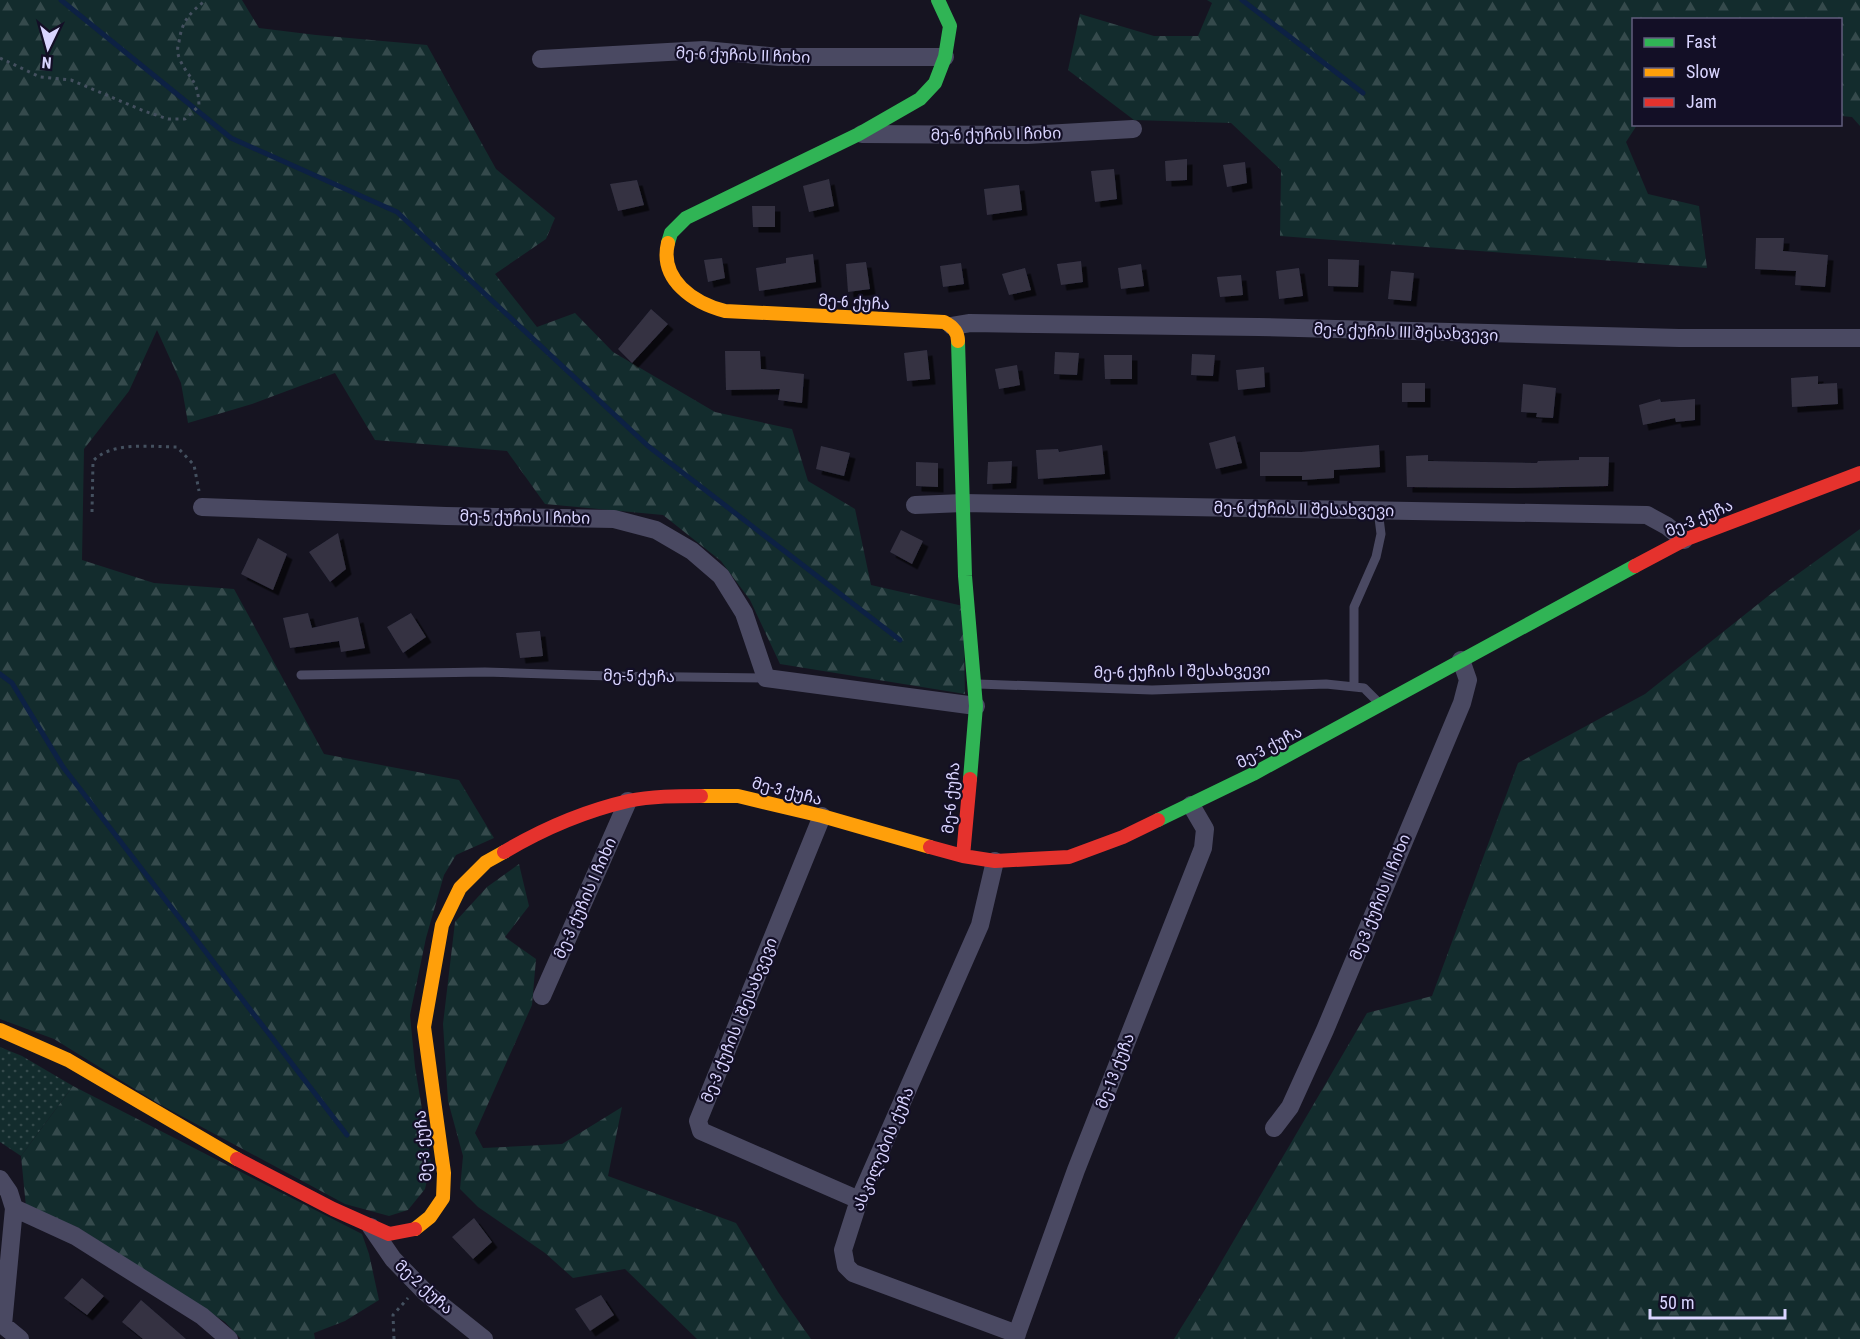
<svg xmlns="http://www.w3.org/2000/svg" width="1860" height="1339" viewBox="0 0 1860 1339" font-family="'Roboto Condensed','Noto Sans Georgian',sans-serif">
<defs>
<pattern id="grass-dots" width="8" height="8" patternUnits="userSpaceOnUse" patternTransform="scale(1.5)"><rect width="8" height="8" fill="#132c2d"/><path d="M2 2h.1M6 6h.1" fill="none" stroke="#354a4c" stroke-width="1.8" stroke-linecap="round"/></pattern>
<pattern id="forest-firs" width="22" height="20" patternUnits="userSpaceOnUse" patternTransform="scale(1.5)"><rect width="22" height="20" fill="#132c2d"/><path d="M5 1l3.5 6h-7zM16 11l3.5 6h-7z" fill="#354a4c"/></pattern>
<filter id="shadow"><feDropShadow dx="5.5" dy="5.5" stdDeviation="0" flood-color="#0009"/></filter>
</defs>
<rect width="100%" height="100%" fill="#161421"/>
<path fill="url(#grass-dots)" d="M0 1047 22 1056 73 1086 21 1156 0 1142Z"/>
<path fill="url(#forest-firs)" d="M0 0H242L259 28 316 35 427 45 496 169 555 218 546 239 495 274 537 327 575 313 613 352 715 412 792 429 808 481 855 509 871 585 963 606 965 694 780 664 750 600 721 561 663 515 545 504 507 451 375 440 335 373 252 404 188 423 181 383 157 330 129 391 84 449 82 560 154 583 234 589 324 754 459 780 494 838 456 855 444 875 426 938 410 1015 415 1067 431 1163 425 1189 408 1210 389 1216 345 1204 159 1104 54 1039 0 1019Z
M1207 0H1860V126L1852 117 1841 116 1840 20H1634V124L1637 125 1626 142 1648 194 1699 206 1707 268 1280 236 1281 170 1231 123 1134 120 1068 70 1080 14 1154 36H1198L1212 3Z
M1860 529V1339H1174L1206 1288 1367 1013 1432 996 1518 763 1645 694 1777 589Z
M519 864 529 906 505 937 536 959 532 1005 475 1133 483 1148 562 1144 622 1107 608 1176 736 1223 778 1292 811 1339H697L625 1269 573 1278 545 1253 478 1207 460 1189 463 1156 448 1101 443 1024 455 922 487 887Z
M73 1086 362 1234 369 1254 379 1300 345 1321 314 1333 315 1339H241L225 1322 77 1227 26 1207 21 1156Z"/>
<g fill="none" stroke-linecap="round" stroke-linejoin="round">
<path stroke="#0d2144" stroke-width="5" d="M61 0 231 138 397 212 648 446 900 640
M1242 0 1363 93
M0 674 12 683 63 767 347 1135"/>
</g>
<path fill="#343243" filter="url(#shadow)" d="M1187 159V180L1166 181 1165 161Z
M1245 162 1247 183 1227 187 1223 165Z
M1114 169 1117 199 1095 202 1091 171Z
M829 179 834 206 809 212 803 186Z
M637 180 644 205 618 211 610 184Z
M1019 185 1022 210 987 215 984 189Z
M752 206H775V227H753Z
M1756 238H1784L1783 251 1828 255 1825 287 1795 285 1796 271 1755 269Z
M813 254 816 282 759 291 756 268 786 263V258Z
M722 258 725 278 708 282 704 260Z
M1328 259 1359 260 1358 287 1328 286Z
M1081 261 1083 282 1061 285 1057 264Z
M866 262 870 289 848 292 846 264Z
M961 263 964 284 943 287 940 266Z
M1141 264 1144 286 1121 289 1118 268Z
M1025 268 1031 290 1009 295 1002 274Z
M1299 268 1303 296 1279 299 1276 271Z
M1391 271 1414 273 1411 301 1388 299Z
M1241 275 1243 295 1220 297 1217 277Z
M651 309 668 324 632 363 618 349Z
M927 350 930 379 907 381 904 353Z
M725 351H760L761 369 804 374 802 403 778 400 780 389 726 390Z
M1055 352 1079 353 1077 375 1054 374Z
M1192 354 1215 355 1213 376 1191 375Z
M1104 355H1132V379H1105Z
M1017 365 1020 385 999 389 995 369Z
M1264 367 1265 387 1238 390 1236 370Z
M1818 376V384L1837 383 1838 404 1792 407 1791 378Z
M1402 383H1425V402H1402Z
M1523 384 1556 388 1553 418 1536 417 1537 413 1521 412Z
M1660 399 1661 402 1695 399V420L1676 422 1675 418 1643 425 1639 405Z
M1235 436 1242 463 1216 469 1209 443Z
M1102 445 1105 474 1038 479 1036 450 1058 449 1059 452Z
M1379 445 1380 467 1334 470V478L1302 480V476H1260V452H1301Z
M821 446 850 453 844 476 816 469Z
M1428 455V461L1537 463 1538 461 1579 460V457H1609L1608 486 1513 488 1407 487 1406 456Z
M1012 461 1011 483 987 484 988 462Z
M916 462 938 463V487L916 486Z
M901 530 923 541 912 564 890 552Z
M338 533 346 569 330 582 309 552Z
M258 538 287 554 273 590 241 574Z
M308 613 312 628 358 617 365 648 341 652 339 641 290 648 283 618Z
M411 613 426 637 403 653 387 627Z
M540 631 543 656 520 658 516 633Z
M474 1218 492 1242 473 1259 452 1237Z
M82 1278 104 1296 87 1315 64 1298Z
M601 1295 614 1315 590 1331 575 1309Z
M141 1300 186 1339H143L122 1322Z"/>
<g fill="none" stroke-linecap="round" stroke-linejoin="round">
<path stroke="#44505f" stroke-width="3" stroke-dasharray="3 4.5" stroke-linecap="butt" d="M0 58 40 77 71 80 144 111 168 119H185L199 106C198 79 190 81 180 60 177 53 177 48 179 42 182 20 190 13 206 0
M92 512 93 461C112 441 151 447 177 447L194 465 199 491
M394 1339 393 1315 408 1298"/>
<path stroke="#4a4962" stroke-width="9" d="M301 675 485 672 609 676 766 678
M978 684 1152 690 1326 684 1364 688 1378 702
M1354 687V607L1376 557 1381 534 1378 510"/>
<path stroke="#4a4962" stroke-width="18" d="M541 59 704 50 779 57H945
M862 134 1027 135 1133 129
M952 326 970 323 1258 327 1679 338H1860
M915 505 963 503 1647 515 1667 526 1684 540
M202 507 446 516 614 519 656 530 692 551 721 576 744 613 766 678 976 706
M822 816 698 1121 701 1131 859 1200
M995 861 980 925 859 1200 843 1250 846 1266 853 1273 1017 1334
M542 996 628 801
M1274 1128 1290 1107 1325 1030 1462 703 1468 680 1461 660
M0 1179 9 1192 14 1208 3 1325 20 1339
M14 1208 75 1236 202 1316 229 1339
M371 1227 393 1259 425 1292 484 1339
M1015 1339 1076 1170 1203 848 1205 829 1191 805"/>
<path stroke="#30b455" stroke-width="14" d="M668 243 671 233 686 218 859 134 920 99 935 83 945 57 950 26 938 0
M958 341 965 576 976 706 970 779
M1158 820 1253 774 1635 566"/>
<path stroke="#ff9f0a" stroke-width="14" d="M668 243C659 280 694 303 725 311L944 322C952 326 958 331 958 341
M701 796H738L822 816 930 847
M0 1030 68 1060 237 1159
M415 1229 430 1217 443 1198 444 1173 424 1027 442 925 460 888 486 862 504 852"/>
<path stroke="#e5322d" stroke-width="14" d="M1635 566 1684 540 1860 473
M930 847 963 856 995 861 1069 857 1123 837 1158 820
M504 852C541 830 585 811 628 801 652 796 677 796 701 796
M963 856 970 779
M237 1159 333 1209 389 1234 415 1229"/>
</g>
<g text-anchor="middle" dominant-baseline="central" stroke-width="4.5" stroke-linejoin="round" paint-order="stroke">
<g font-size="16" fill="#d9d4ff" stroke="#130f26">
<text transform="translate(743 55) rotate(2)">მე-6 ქუჩის II ჩიხი</text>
<text transform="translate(996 134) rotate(-1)">მე-6 ქუჩის I ჩიხი</text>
<text transform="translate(854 302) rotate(3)">მე-6 ქუჩა</text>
<text transform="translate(1406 332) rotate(2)">მე-6 ქუჩის III შესახვევი</text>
<text transform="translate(1304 509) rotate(1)">მე-6 ქუჩის II შესახვევი</text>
<text transform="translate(525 517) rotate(1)">მე-5 ქუჩის I ჩიხი</text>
<text transform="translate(1699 518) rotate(-23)">მე-3 ქუჩა</text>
<text transform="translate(1182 671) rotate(-1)">მე-6 ქუჩის I შესახვევი</text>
<text transform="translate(639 676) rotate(1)">მე-5 ქუჩა</text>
<text transform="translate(1269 747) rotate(-28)">მე-3 ქუჩა</text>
<text transform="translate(787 791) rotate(14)">მე-3 ქუჩა</text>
<text transform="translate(951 798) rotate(-85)">მე-6 ქუჩა</text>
<text transform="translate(1380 897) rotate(-68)">მე-3 ქუჩის II ჩიხი</text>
<text transform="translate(585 898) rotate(-66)">მე-3 ქუჩის I ჩიხი</text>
<text transform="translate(739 1020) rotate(-68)">მე-3 ქუჩის I შესახვევი</text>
<text transform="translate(1115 1071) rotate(-69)">მე-13 ქუჩა</text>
<text transform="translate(423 1146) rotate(-95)">მე-3 ქუჩა</text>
<text transform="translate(883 1149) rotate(-67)">ასკილების ქუჩა</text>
<text transform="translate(424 1287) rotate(42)">მე-2 ქუჩა</text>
</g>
</g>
<rect x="1632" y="18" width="210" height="108" fill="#130f26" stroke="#625e7d" stroke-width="1.5"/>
<rect x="1644" y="38" width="30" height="9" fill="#30b455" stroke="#625e7d" stroke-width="1.5"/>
<text x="1686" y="48" font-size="18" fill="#d9d4ff">Fast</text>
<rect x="1644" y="68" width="30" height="9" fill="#ff9f0a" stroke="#625e7d" stroke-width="1.5"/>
<text x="1686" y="78" font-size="18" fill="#d9d4ff">Slow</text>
<rect x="1644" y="98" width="30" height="9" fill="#e5322d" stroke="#625e7d" stroke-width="1.5"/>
<text x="1686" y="108" font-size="18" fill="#d9d4ff">Jam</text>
<g transform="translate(48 48) rotate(185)" stroke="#130f26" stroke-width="4.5" paint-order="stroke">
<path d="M0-4.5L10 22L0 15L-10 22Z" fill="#d9d4ff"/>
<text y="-9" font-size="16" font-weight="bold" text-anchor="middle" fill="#d9d4ff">N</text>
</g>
<path d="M1650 1309v9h135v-9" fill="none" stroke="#d9d4ff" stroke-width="3"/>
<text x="1659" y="1309" font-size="18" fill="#d9d4ff" stroke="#130f26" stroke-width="4.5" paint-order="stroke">50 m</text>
</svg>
